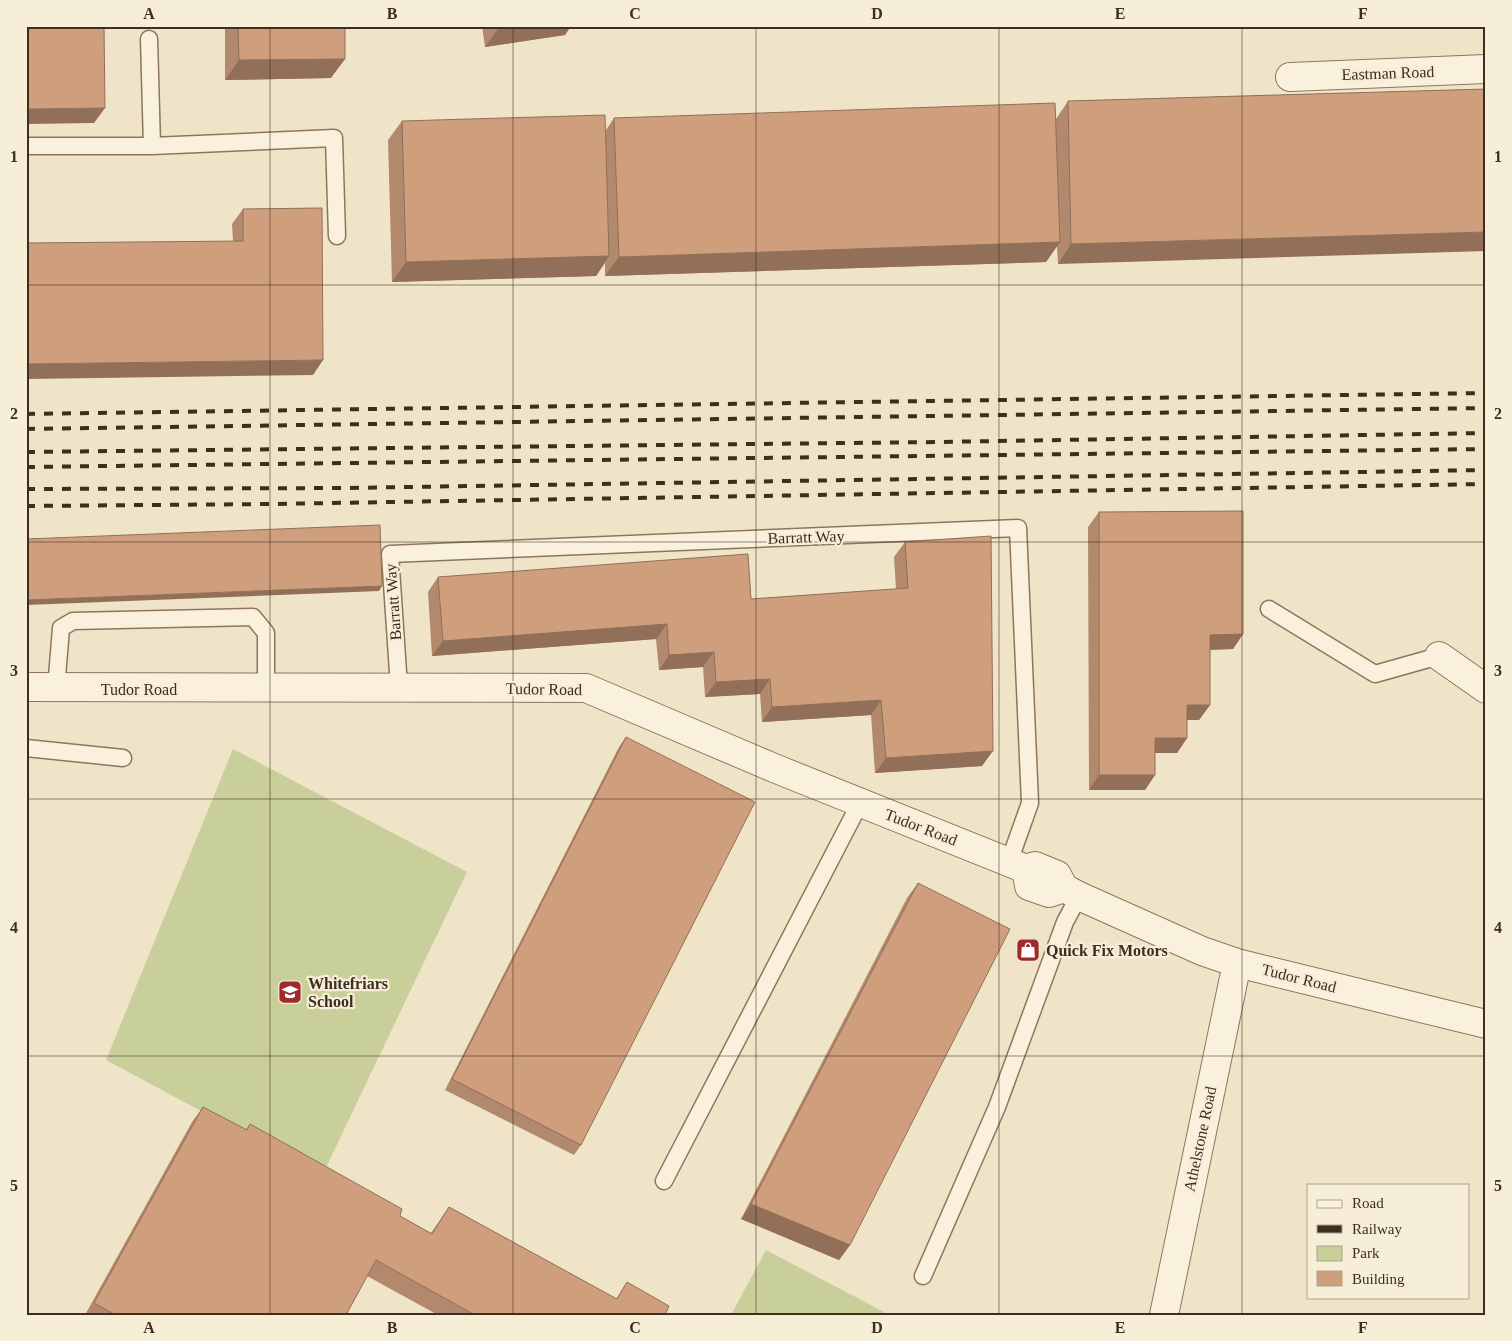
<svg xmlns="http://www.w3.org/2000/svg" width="1512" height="1341" viewBox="0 0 1512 1341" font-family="'Times New Roman',serif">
<rect width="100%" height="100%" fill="#f0e4c8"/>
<path fill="#c9cf9b" d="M233 749 467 872 322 1176 106 1060Z
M766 1250 890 1315H731Z"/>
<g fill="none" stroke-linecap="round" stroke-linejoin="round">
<g stroke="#8d765c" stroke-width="19">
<path id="lane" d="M149 39 152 146
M26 146H152L334 138 337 236
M1269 609 1375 674 1439 656
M399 687 390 554 1018 528 1030 803 1009 862
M56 689 61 628 73 621 253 617 266 633V688
M26 748 123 758
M664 1181 860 803
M923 1276 997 1107 1065 922 1079 896"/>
</g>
<g stroke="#8d765c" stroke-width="30">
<path id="street" d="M1290 77 1486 69
M1439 656 1486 689
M26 687 586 688 774 768 1026 869 1035 866 1057 875 1064 888 1079 896 1202 951 1237 963 1486 1024
M1026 869 1029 886 1049 893 1064 888
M1164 1315 1237 963"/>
</g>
<use href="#lane" stroke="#faf1dc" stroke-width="16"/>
<use href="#street" stroke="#faf1dc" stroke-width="28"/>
<path stroke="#3d2e20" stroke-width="4" stroke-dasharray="9 9" stroke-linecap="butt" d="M26 414 1486 393
M26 429 1486 408
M26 452 938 442 1486 433
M26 467 1486 449
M26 489 346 488 1486 470
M26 506 271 504 1486 484"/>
</g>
<path fill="#b2896c" d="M225 26H345L331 78 225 80Z
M482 26H571L565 35 485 47Z
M1486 89 1058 264 1057 246 1046 262 605 276V263L596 276 392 282 388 140 402 121 606 130 614 118 1056 119 1068 101Z
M243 209 313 375 233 241 232 224Z
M1099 512 1243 634 1233 649 1210 650V705L1199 720H1187V738L1177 753H1155V775L1145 790H1089L1088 527Z
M905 542 982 766 875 773 871 715 762 722 760 694 705 697 703 667 659 670 656 639 432 656 428 592 438 577 751 599 896 589 894 557Z
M626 737 581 1145 574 1155 445 1090 619 747Z
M918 883 850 1245 839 1260 741 1219 907 898Z
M203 1107 246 1130 250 1124 400 1216 431 1233 449 1207 616 1299 627 1282 665 1315H438L367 1276 346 1315H85L192 1122Z"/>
<path fill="#916f58" d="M500 26H571L565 35 485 47Z
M345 59 331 78 225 80 239 60Z
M105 108 94 123 26 124V109Z
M1486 232V251L1058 264 1071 244Z
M1060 242 1046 262 605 276 619 257Z
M609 256 596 276 392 282 406 262Z
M323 360 313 375 26 379V364Z
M382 586 379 591 26 605V600Z
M667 624 656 639 432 656 443 641Z
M1243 634 1233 649 1199 650 1210 635Z
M714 652 703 667 659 670 669 655Z
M770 679 760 694 705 697 716 682Z
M881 700 871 715 762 722 772 707Z
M1187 705H1210L1199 720H1177Z
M1155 738H1187L1177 753H1145Z
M993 751 982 766 875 773 886 758Z
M1099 775H1155L1145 790H1089Z
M751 1204 850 1245 839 1260 741 1219Z"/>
<path fill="#cf9f7d" stroke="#916f58" d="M26 26H104L105 108 26 109Z
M238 26H345V59L239 60Z
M1486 89V232L1071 244 1068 101Z
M1055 103 1060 242 619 257 614 118Z
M605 115 609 256 406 262 402 121Z
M322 208 323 360 26 364V243L243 241V209Z
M1243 511V634L1210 635V705H1187V738H1155V775H1099V512Z
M380 525 382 586 26 600V539Z
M991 536 993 751 886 758 881 700 772 707 770 679 716 682 714 652 669 655 667 624 443 641 438 577 748 554 751 599 908 588 905 542Z
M626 737 755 802 581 1145 452 1079Z
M918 883 1010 929 850 1245 751 1204Z
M203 1107 247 1130 250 1124 402 1209 400 1216 432 1234 449 1207 617 1299 627 1282 669 1306 665 1315H475L376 1260 346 1315H116L94 1303Z"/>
<path fill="none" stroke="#3d2e20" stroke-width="1" stroke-opacity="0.55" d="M270 26V1315M513 26V1315M756 26V1315M999 26V1315M1242 26V1315M26 285H1486M26 542H1486M26 799H1486M26 1056H1486"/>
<defs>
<g id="shop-square" transform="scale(1.25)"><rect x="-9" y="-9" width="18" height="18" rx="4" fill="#9e2a2b" stroke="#f7eed8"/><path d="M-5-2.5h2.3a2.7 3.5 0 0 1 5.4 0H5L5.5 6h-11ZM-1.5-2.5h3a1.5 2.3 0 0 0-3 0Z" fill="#fff"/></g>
<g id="school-square" transform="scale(1.25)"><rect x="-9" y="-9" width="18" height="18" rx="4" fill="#9e2a2b" stroke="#f7eed8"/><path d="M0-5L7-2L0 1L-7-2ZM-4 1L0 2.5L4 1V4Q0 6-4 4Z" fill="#fff"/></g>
</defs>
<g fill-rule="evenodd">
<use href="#shop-square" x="1028" y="950"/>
<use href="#school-square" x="290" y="992"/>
</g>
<g text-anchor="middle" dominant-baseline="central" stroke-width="4.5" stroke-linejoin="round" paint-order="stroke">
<g font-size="16" fill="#3d2e20" stroke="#f7eed8">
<text transform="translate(1388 73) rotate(-2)">Eastman Road</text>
<text transform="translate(806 537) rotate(-2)">Barratt Way</text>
<text transform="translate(393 602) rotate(-94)">Barratt Way</text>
<text x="139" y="689">Tudor Road</text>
<text transform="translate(544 689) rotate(1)">Tudor Road</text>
<text transform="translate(921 827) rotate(21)">Tudor Road</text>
<text transform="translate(1299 978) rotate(14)">Tudor Road</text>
<text transform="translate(1200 1139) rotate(-78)">Athelstone Road</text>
</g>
<g font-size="16" font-weight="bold" fill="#3d2e20" stroke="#f7eed8" text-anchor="start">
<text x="1046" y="950">Quick Fix Motors</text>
<text x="308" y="983">Whitefriars<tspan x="308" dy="18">School</tspan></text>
</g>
</g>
<rect width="1512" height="1341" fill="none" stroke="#f7eed8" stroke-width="55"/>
<rect x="1307" y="1184" width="162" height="115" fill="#f7eed8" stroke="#ada18e"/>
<rect x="1317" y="1200" width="25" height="8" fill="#faf1dc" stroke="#ada18e"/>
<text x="1352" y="1208" font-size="15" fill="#3d2e20">Road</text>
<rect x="1317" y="1225" width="25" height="8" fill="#3d2e20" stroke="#ada18e"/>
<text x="1352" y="1234" font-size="15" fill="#3d2e20">Railway</text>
<rect x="1317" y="1246" width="25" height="15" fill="#c9cf9b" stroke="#ada18e"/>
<text x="1352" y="1258" font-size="15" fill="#3d2e20">Park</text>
<rect x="1317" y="1271" width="25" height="15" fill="#cf9f7d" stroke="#ada18e"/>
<text x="1352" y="1284" font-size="15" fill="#3d2e20">Building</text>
<rect x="28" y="28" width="1456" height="1286" fill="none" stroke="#3d2e20" stroke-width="2"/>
<g font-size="16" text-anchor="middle" font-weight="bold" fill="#3d2e20">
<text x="149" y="19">A</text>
<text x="392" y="19">B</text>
<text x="635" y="19">C</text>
<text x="877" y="19">D</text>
<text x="1120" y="19">E</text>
<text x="1363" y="19">F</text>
<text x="14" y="162">1</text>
<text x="1498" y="162">1</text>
<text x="14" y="419">2</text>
<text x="1498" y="419">2</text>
<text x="14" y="676">3</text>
<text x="1498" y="676">3</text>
<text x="14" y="933">4</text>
<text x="1498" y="933">4</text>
<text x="14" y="1191">5</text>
<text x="1498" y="1191">5</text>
<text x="149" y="1333">A</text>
<text x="392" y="1333">B</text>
<text x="635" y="1333">C</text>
<text x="877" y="1333">D</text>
<text x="1120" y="1333">E</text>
<text x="1363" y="1333">F</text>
</g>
</svg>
